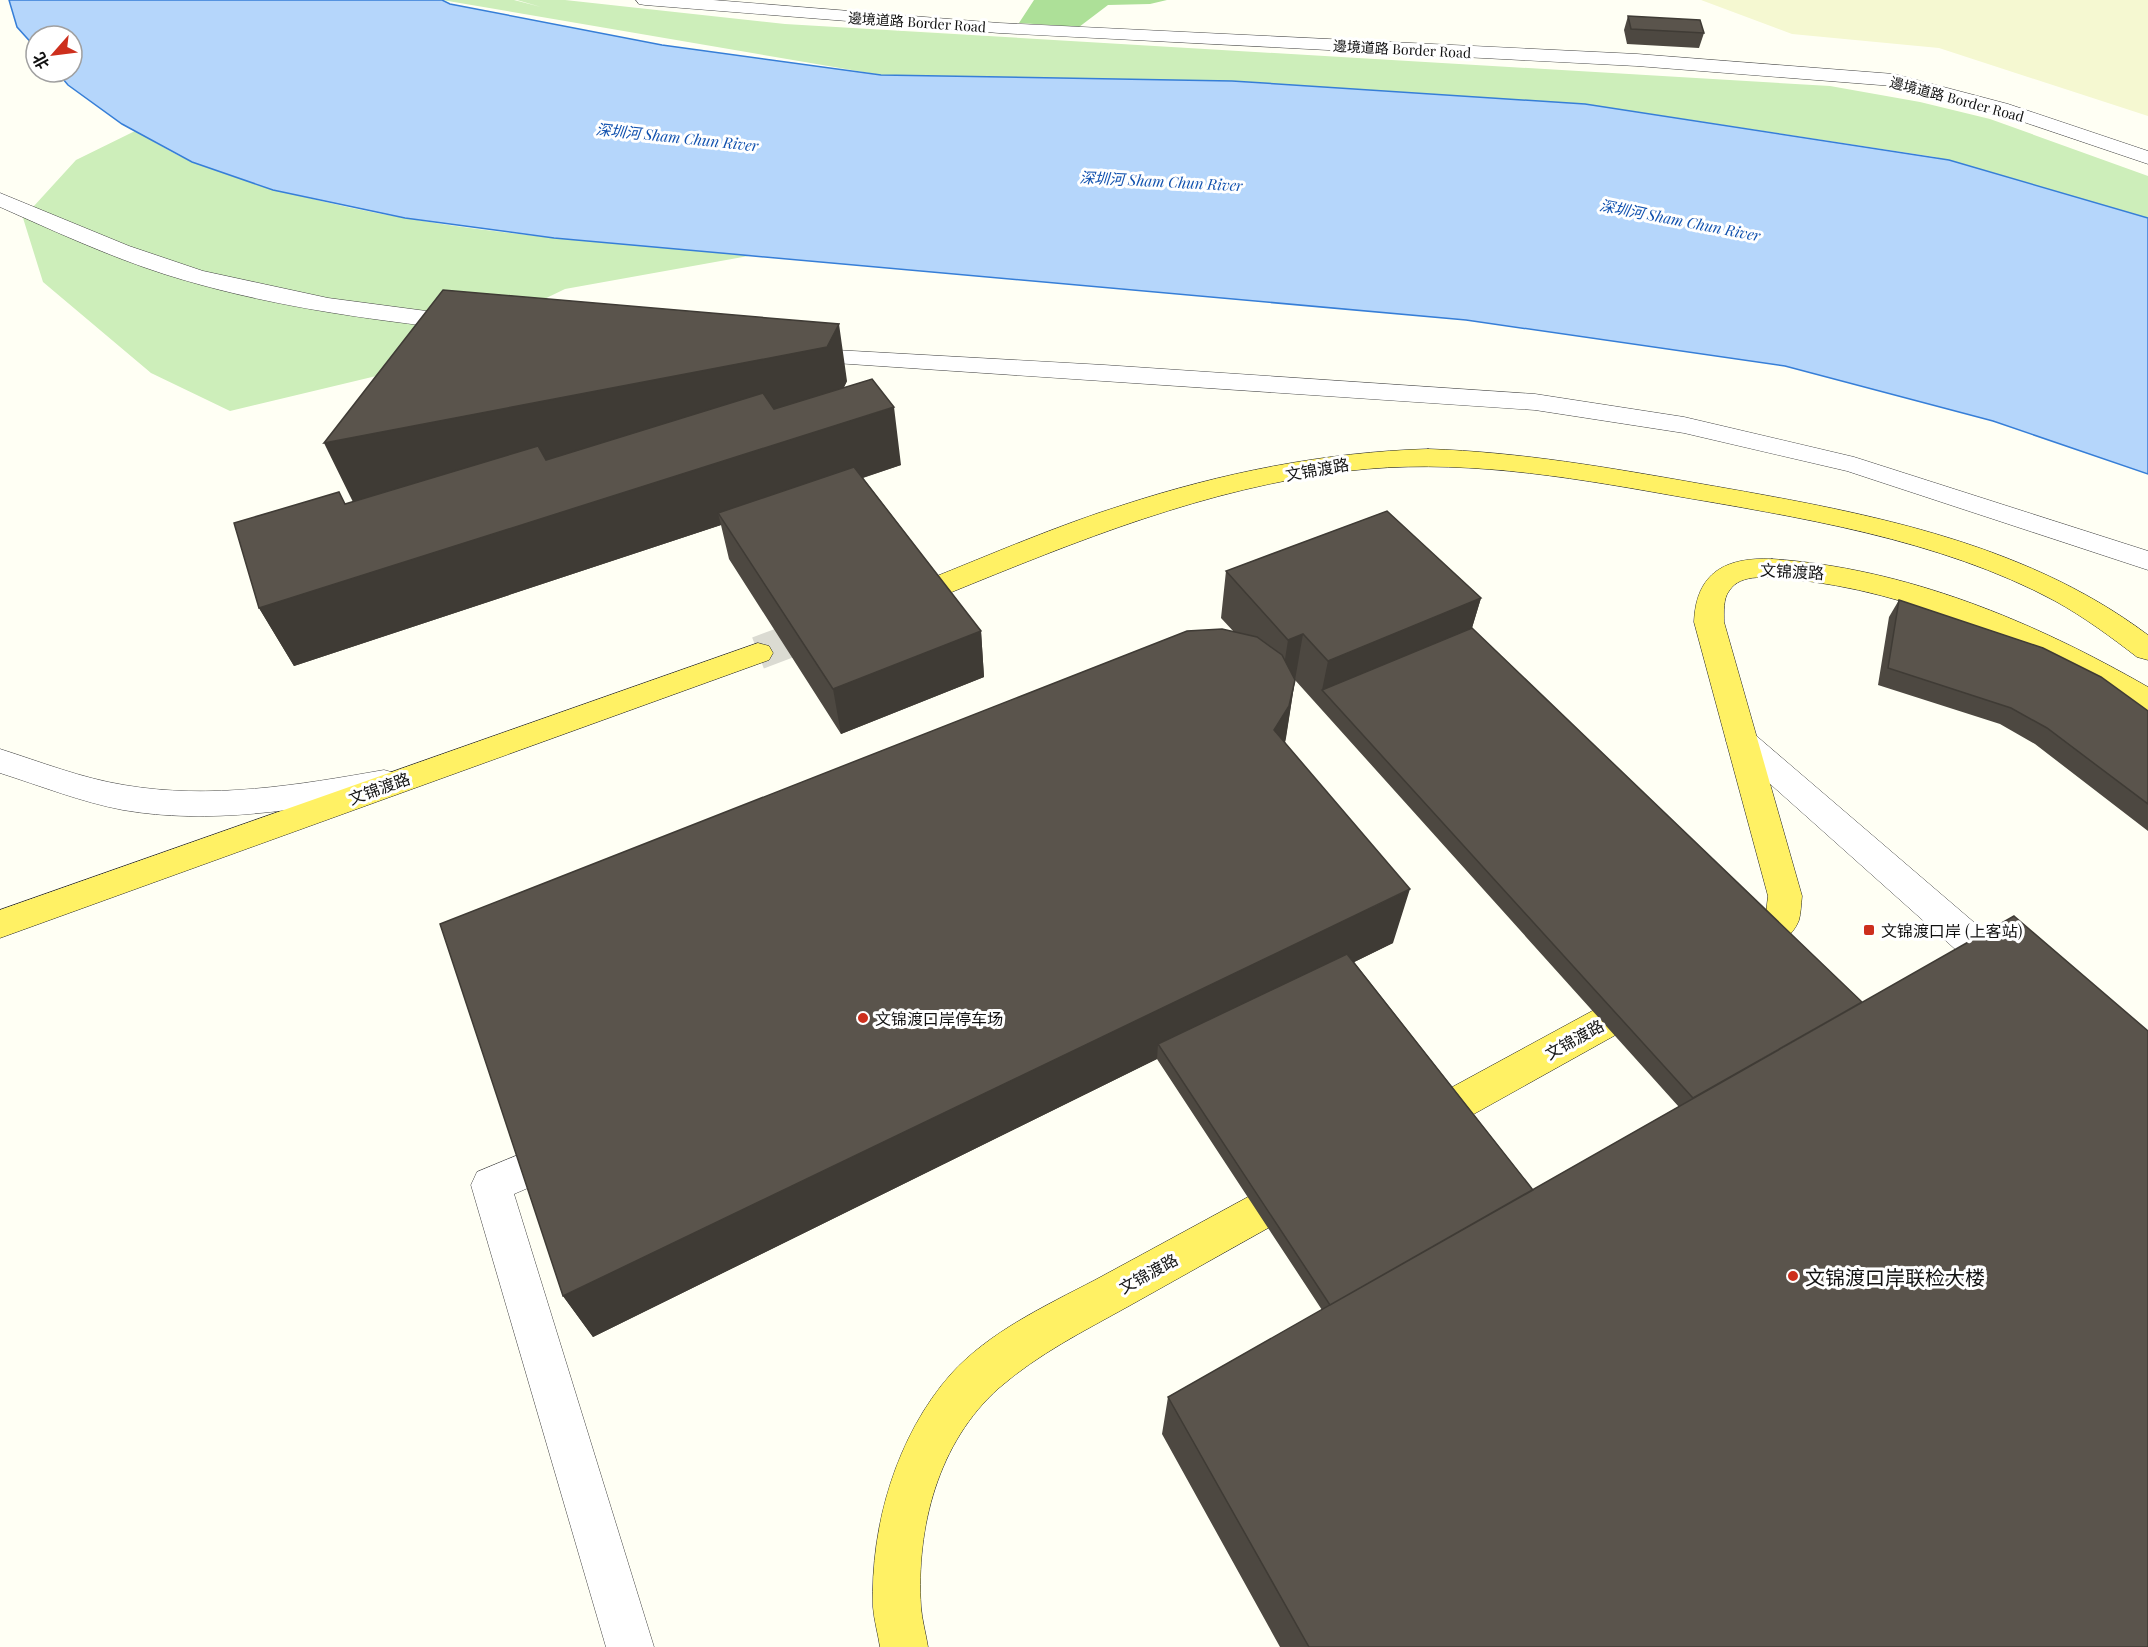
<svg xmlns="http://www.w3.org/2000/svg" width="2148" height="1647" viewBox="0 0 2148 1647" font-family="'Playfair Display','Noto Sans SC',serif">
<rect width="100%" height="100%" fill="#fffff4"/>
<path fill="#f5f8d1" d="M1701 0H2148V116L1939 48 1792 34Z"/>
<path fill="#cdeeba" d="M442 0H514L541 7 517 0H565L785 24 1830 86 1920 102 1990 119 2148 176V219L1935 157 1585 104 881 75Z
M135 131C154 141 174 155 195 163 372 230 567 239 754 255L565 289 393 372 230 411 151 373 43 282 23 218 76 160Z"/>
<path fill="#ade098" d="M1034 0H1167L1150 4 1108 5 1079 27 1019 23Z"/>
<path fill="#b5d6fb" stroke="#367ed7" stroke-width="1.5" d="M9 0H442L450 4 662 45 881 75 1232 81 1585 104 1949 160 2148 218V474L1993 421 1785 366 1466 320 554 238 405 218 273 190 192 162 122 124 68 85 57 72H72V36H36V48L17 27Z"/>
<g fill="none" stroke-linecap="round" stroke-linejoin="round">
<path stroke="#dbdbd2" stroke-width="33" stroke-dasharray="33 16" stroke-linecap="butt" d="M758 653 824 628"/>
<g stroke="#444" stroke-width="1">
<path id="service" d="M636 0H713L999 23 1637 54 1894 74 2008 104 2148 151V164L1994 112 1893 86 1637 66 999 33 645 5 639 4Z
M0 193 129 246 203 271 328 298 464 316 472 318 476 323 472 328 464 330C363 319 262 305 164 274 108 256 54 231 0 207Z
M799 348 1104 365 1535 394 1684 417 1854 457 2148 551V570L1847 471 1684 433 1535 410 790 360 787 355 790 350Z
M1742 729 1753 733 2018 960 2023 971 2018 982 2005 986 1992 982 1731 749 1726 741 1731 733Z
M0 749C41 762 81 778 124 785 210 800 299 785 384 770L395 773 400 782 395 791 384 794C299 810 209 825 123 810 81 802 41 786 0 773Z
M535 1148 549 1153 555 1166 549 1179 514 1194 654 1647H606L471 1185 477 1172Z"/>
</g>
<g stroke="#222" stroke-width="1">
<path id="primary" d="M1428 449C1521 452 1611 468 1702 484 1856 511 2020 539 2148 635V660L2137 657C2111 637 2084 617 2055 601 1940 539 1797 517 1670 495 1563 476 1456 458 1347 471 1206 488 1077 541 947 594L937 597 927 594 923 587 927 580C992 554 1056 526 1123 505 1221 473 1325 452 1428 449Z
M1772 559C1906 568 2033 621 2148 687V712L2137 709C2030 646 1914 591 1789 579 1770 578 1741 572 1729 591 1723 599 1724 612 1724 622L1802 896C1801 904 1801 913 1799 920 1791 942 1762 955 1742 962L1730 957 1724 947C1732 931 1752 924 1766 913L1768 896 1694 622C1696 572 1726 557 1772 559Z
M758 643 769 646 773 653 769 660 0 938V910Z
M1642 986 1655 991 1660 1002 1655 1013 1438 1134 1424 1139 1410 1134 1405 1122 1410 1110 1629 991Z
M1297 1172 1311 1178 1317 1191 1311 1204C1250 1238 1190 1272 1129 1306 1084 1331 1038 1354 999 1388 938 1442 916 1528 921 1607 922 1620 926 1634 928 1647H880C878 1634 874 1620 873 1607 870 1526 897 1435 951 1374 989 1332 1045 1306 1095 1280 1158 1246 1220 1212 1283 1178Z"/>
</g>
<use href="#service" fill="#fff" fill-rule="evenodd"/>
<use href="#primary" fill="#fff164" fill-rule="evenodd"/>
</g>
<path fill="#4d4841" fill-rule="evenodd" d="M1628 16 1704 33 1699 48 1627 44 1624 30Z
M847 381 844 387 901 465 863 478 981 631 984 677 841 734 729 559 721 525 294 666 259 608 339 492 345 504Z
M1226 571 1481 598 1472 628 2148 1647H1280L1162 1434 1168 1397 1322 1310 1157 1059 593 1337 563 1296 1234 632 1221 618ZM1295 680 1679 1107 1533 1190 1354 962 1393 943 1285 742Z
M1899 600 2148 711V831L2035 744 2000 724 1878 685 1889 617Z"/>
<path fill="#3f3b35" d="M839 324 847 381 835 405 353 502 324 443Z
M894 407 901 465 725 523 718 513 721 525 294 666 259 608Z
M1481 598 1467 644 1322 690 1328 661Z
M981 631 984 677 841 734 833 689Z
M1303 634 1295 680 1281 685 1288 640Z
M1295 680 1286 738 1280 763 1274 730Z
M1410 889 1393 943 1165 1055 1158 1044 1157 1059 593 1337 563 1296Z"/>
<path fill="#5a544c" stroke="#3f3b35" stroke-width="1.5" d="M1628 16 1700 20 1704 33 1631 29Z
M443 290 839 324 827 347 324 443Z
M872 379 894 407 259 608 234 523 339 492 345 504 538 446 546 460 763 393 774 409Z
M854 467 981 631 833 689 718 513Z
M1387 511 1481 598 1328 661 1303 634 1288 640 1226 571Z
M1899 600 2043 648 2101 677 2148 711V804L2047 728 2011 708 1888 668Z
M1472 628 1862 1002 1693 1098 1322 690Z
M1222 629 1257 637 1282 655 1295 680 1289 706 1274 730 1410 889 563 1296 440 924 1187 631Z
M2014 916 2148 1031V1647H1309L1168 1397Z
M1347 954 1533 1190 1330 1305 1158 1044Z"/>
<g fill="#cd2f1d" stroke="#fff" stroke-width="2">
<rect x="1863" y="924" width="12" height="12" rx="3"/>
<circle cx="863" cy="1018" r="6"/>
<circle cx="1793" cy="1276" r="6"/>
</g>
<g text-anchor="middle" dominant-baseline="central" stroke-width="6" stroke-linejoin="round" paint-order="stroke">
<g font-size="14" fill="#111" stroke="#fff">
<text transform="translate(917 22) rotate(4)">邊境道路 Border Road</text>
<text transform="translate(1402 49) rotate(3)">邊境道路 Border Road</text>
<text transform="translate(1957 99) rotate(15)">邊境道路 Border Road</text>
</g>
<g font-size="15" font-style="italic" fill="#0f50ae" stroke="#fff">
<text transform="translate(677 137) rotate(6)">深圳河 Sham Chun River</text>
<text transform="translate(1161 181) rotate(3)">深圳河 Sham Chun River</text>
<text transform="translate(1680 220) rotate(11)">深圳河 Sham Chun River</text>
</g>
<g font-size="16" fill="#111" stroke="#fff">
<text transform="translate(1317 469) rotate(-10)">文锦渡路</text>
<text transform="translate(1792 571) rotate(3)">文锦渡路</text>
<text transform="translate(379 788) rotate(-20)">文锦渡路</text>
<text transform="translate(1574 1039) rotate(-29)">文锦渡路</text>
<text transform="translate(1148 1273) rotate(-29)">文锦渡路</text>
</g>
<g font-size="16" fill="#111" stroke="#fff" text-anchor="start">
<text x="1881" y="930">文锦渡口岸 (上客站)</text>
<text x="875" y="1018">文锦渡口岸停车场</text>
</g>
<g font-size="20" fill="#111" stroke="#fff" text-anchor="start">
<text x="1805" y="1276">文锦渡口岸联检大楼</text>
</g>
</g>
<g transform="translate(54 54) rotate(242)"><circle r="28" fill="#ffffff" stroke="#a0a0a0" stroke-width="1.5"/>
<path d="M0-4.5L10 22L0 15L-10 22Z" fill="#cd2f1d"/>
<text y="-9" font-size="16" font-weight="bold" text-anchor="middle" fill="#111111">北</text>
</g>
</svg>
